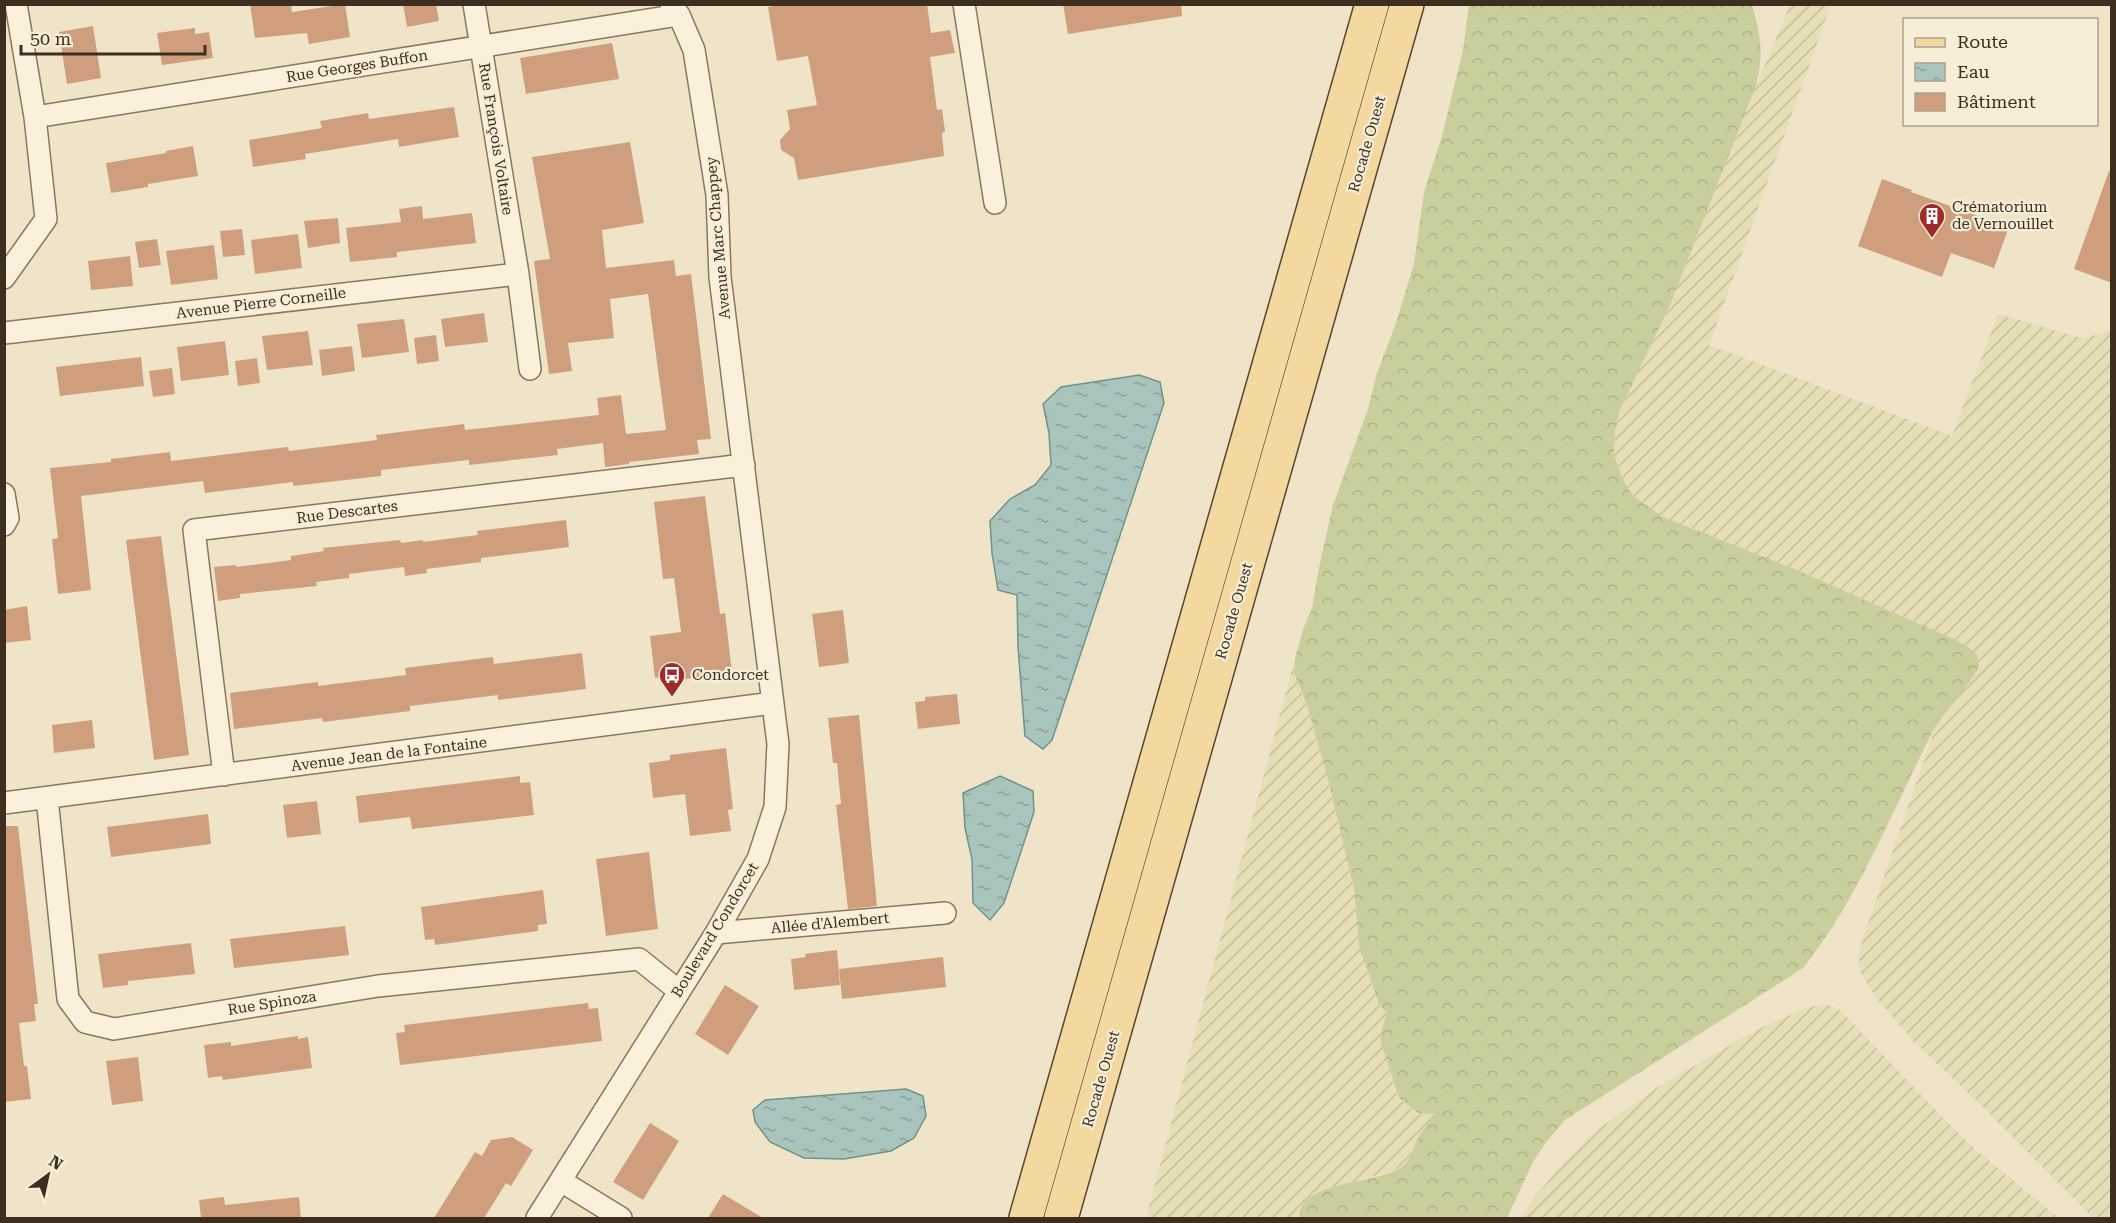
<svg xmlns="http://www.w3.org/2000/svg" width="2116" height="1223" viewBox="0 0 2116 1223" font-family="'Roboto Serif',serif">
<defs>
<pattern id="farmland-furrows" width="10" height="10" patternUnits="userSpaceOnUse" patternTransform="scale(1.5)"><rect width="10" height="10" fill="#e6deb5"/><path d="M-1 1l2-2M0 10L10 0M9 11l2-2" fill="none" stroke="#c6bf9b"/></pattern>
<pattern id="forest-crowns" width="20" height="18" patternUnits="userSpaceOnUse" patternTransform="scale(1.5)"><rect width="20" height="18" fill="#c9cf9b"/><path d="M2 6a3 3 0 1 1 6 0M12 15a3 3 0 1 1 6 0" fill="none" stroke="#aeb285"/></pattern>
<pattern id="water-ripples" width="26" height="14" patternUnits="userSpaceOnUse" patternTransform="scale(1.5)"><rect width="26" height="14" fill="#a9c4bc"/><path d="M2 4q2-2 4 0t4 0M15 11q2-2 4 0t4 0" fill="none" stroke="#8ba098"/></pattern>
</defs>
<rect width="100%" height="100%" fill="#f0e4c8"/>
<path fill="url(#farmland-furrows)" d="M1790 5H1831L1709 345 1952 436 1998 314 2082 338 2102 334 2111 329V1218H2093L1986 1110 1913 1041 1875 996 1862 976 1859 963V954L1863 938 1935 728 1950 705 1971 649 1797 570 1663 517 1632 495 1622 477 1614 455 1615 431 1620 410 1670 305 1756 86Z
M1295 658 1294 673 1307 705 1328 779 1354 889 1359 946 1379 1004 1387 1013 1381 1032V1043L1393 1081 1399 1098 1418 1113 1437 1114 1418 1138 1413 1152 1403 1166 1392 1171 1335 1187 1298 1215 1299 1218H1146Z
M1825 1004 1838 1009 1847 1017 1938 1113 1975 1149 2059 1218H1521L1534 1198 1558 1169 1588 1137 1619 1114 1658 1087 1758 1029 1809 1007Z"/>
<path fill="url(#forest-crowns)" d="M1469 5H1752C1761 38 1764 51 1756 86L1670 305 1620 410 1615 431 1614 455 1622 477 1632 495 1663 517 1797 570 1954 639C1964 645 1979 650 1979 664 1978 677 1942 714 1933 731 1893 809 1858 900 1803 968L1565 1120 1547 1141 1533 1162 1507 1218H1299C1298 1179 1383 1185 1404 1165 1412 1157 1414 1145 1419 1136 1424 1128 1430 1121 1436 1114L1418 1113 1399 1098 1381 1043V1032L1387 1013 1379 1004 1359 946 1354 889 1328 779 1307 705 1294 673 1295 658 1304 627 1312 608 1319 568 1333 505 1368 409 1376 376 1396 323 1414 264 1424 192 1442 136 1463 50Z"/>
<path fill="url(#water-ripples)" stroke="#6f938a" stroke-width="1.5" d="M1139 375 1160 382 1164 403 1052 740 1043 749 1025 736 1018 647 1017 595 998 590 992 553 990 521 1010 499 1035 485 1051 465 1049 433 1043 404 1061 387Z
M1000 776 1033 791 1034 812 1004 903 990 920 973 903 972 859 965 828 963 793Z
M906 1089 923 1096 926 1116 914 1138 891 1151 844 1159 804 1158 770 1142 755 1122 753 1110 765 1100Z"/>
<path fill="#cf9f7d" d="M250 4H291L292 12 345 4 350 37 309 44 307 33 255 38Z
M403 4H436L439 21 407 27Z
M783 4H927L931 33 950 30 955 53 930 57 937 110 942 109 945 132 942 133 944 156 798 180 794 158 781 150 780 140 790 129 787 110 817 105 808 56 777 61 768 7Z
M1063 4H1181L1182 16 1068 34Z
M93 26 101 78 67 84 59 32Z
M195 28V34L209 32 213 58 162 65 157 33Z
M612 43 619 79 526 94 520 58Z
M454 107 459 137 399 147 398 139 305 154 306 159 253 167 249 140 322 128 320 121 368 113 369 119Z
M630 142 644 223 602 230 606 268 674 260 676 276 691 274 711 439 697 440 699 454 629 462V464L605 467 603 443 557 449 558 455 469 465V460L381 470V476L293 486V482L205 493 203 481 81 496 91 590 58 594 52 539 58 538 50 468 111 462V459L170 452 171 461 288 447 289 451 377 440 376 435 464 424 465 430 599 415 597 398 621 395 626 434 666 430 648 294 610 299 614 338 568 343 572 371 549 374 534 261 550 259 532 157Z
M193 146 198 176 148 184V187L111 193 106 163 166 153V151Z
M2109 171H2112V283L2074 269Z
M1882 179 1912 190 1911 192 2009 227 1994 268 1951 253 1942 277 1858 246Z
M422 206 423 219 472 213 476 243 397 252V257L350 262 346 228 401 222 399 209Z
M338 218 340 243 308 248 304 221Z
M242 229 245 255 223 257 220 231Z
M298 234 302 268 255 274 251 240Z
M157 239 161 265 139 268 135 242Z
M214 245 218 279 171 285 166 251Z
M130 256 133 286 91 290 88 261Z
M484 313 488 342 445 347 441 319Z
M404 319 409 352 362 358 357 324Z
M308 331 313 365 267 370 262 336Z
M436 335 439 361 417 364 414 338Z
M225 341 229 375 181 381 177 347Z
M352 346 355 371 322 376 319 350Z
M141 357 144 386 60 396 56 367Z
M257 358 260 383 238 386 235 361Z
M172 368 175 394 153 397 149 371Z
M705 496 720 614 725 613 732 673 677 680 676 675 655 678 650 636 681 632 674 578 663 579 654 502Z
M566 520 569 547 481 558V562L426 569 427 573 405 576 404 567 349 574V578L316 582 317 586 240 594V598L218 601 214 567 236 565V567L291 560V556L324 551 323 548 400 540 401 543 423 540V542L478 535 477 531Z
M161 536 189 755 154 760 126 540Z
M27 606 31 640 4 643V610Z
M843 610 849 663 819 667 812 614Z
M582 653 586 689 498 700V695L410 706V711L323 722 322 718 234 729 230 693 318 682V686L406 675 405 668 493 657 494 664Z
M957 694 960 724 918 729 915 702 925 701V697Z
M859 715 877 906 848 909 836 805 841 804 837 763H833L828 718Z
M92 720 95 748 54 753 52 725Z
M726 748 733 809 728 810 731 831 690 836 685 794 653 798 649 763 670 760V755Z
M520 776V783L530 782 534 815 412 829 410 817 359 823 356 796Z
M317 801 321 834 287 838 283 805Z
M208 814 211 844 111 857 107 827Z
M4 826H18L38 1004H34L36 1021 19 1023 24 1066H27L31 1099 4 1102Z
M649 852 658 929 606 936 596 859Z
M543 890 547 924 538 925V931L435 945 434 939 425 940 421 907Z
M345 926 349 955 234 968 230 939Z
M191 943 195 974 128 981V985L103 988 98 954Z
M837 950 840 985 794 990 791 959 806 957 805 954Z
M943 957 946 987 842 999 839 969Z
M725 985 759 1006 728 1055 695 1034Z
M588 1003 589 1009 598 1008 602 1041 400 1065 396 1033 405 1032 404 1025Z
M298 1036V1039L308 1037 312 1068 223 1080 222 1076 208 1078 204 1045 231 1042V1046Z
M138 1057 143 1101 112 1105 106 1061Z
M650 1123 679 1141 643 1200 613 1182Z
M512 1137 533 1150 511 1186 506 1183 484 1218H434L475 1152 482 1156 491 1140Z
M723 1194 763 1218H708Z
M224 1197 225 1205 299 1197 301 1218H201L199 1200Z"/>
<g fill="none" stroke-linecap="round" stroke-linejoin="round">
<g stroke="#8d765c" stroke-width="24">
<path id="street" d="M474 4 518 274 530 369
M964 4 995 203
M35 117 679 15
M4 278 46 219 35 117 16 4
M4 333 518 274
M4 494 8 518 4 525
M224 775 194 530 744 465
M47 798 68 999 85 1022 114 1029 378 986 639 959 679 991
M4 803 773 703
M716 933 945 913
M561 1181 621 1218
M537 1218 716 933 758 859 775 807 778 744 720 277 717 195 694 50 679 15 671 4"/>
</g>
<g stroke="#5b4430" stroke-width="36">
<path id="primary" d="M1026 1218 1372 4
M1061 1218 1407 4"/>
</g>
<use href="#street" stroke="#faf1dc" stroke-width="21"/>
<use href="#primary" stroke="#f3d9a0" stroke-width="33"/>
</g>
<defs>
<g id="building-pin" transform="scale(1.35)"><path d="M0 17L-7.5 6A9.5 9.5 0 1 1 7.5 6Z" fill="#9e2a2b" stroke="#f7eed8"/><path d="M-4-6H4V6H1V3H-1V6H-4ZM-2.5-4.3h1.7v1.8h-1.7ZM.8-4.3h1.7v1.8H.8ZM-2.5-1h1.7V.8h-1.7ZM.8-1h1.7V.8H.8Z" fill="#fff"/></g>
<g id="bus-pin" transform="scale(1.35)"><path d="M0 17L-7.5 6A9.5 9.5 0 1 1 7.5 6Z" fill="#9e2a2b" stroke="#f7eed8"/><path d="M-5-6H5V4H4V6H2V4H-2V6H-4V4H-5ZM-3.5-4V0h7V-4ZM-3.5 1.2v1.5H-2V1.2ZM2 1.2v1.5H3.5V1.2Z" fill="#fff"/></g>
</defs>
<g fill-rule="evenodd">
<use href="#building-pin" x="1932" y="216"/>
<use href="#bus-pin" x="672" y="675"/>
</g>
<g text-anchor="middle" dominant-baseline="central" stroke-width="4.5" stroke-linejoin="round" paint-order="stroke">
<g font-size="15" fill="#3d2e20" stroke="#f7eed8">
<text transform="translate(357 66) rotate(-9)">Rue Georges Buffon</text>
<text transform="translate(496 139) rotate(81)">Rue François Voltaire</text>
<text transform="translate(1367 144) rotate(-74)">Rocade Ouest</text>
<text transform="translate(718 238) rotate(-95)">Avenue Marc Chappey</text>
<text transform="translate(261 303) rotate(-7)">Avenue Pierre Corneille</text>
<text transform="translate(347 512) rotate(-7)">Rue Descartes</text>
<text transform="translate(1234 611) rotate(-74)">Rocade Ouest</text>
<text transform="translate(389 754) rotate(-7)">Avenue Jean de la Fontaine</text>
<text transform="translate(830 923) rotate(-5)">Allée d'Alembert</text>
<text transform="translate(715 930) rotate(-59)">Boulevard Condorcet</text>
<text transform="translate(272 1003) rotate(-9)">Rue Spinoza</text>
<text transform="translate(1101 1079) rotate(-74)">Rocade Ouest</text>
</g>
<g font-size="15" fill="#3d2e20" stroke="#f7eed8" text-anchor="start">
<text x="1952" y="207">Crématorium<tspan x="1952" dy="17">de Vernouillet</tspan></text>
<text x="692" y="675">Condorcet</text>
</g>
</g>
<rect width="2116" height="1223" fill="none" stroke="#3d2e20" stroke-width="12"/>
<rect x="1903" y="18" width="195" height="108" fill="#f7eed8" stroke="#ada18e" stroke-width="1.5"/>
<rect x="1915" y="38" width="30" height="9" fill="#f3d9a0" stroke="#ada18e" stroke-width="1.5"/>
<text x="1957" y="48" font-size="18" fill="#3d2e20">Route</text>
<rect x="1915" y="63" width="30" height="18" fill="url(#water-ripples)" stroke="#ada18e" stroke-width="1.5"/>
<text x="1957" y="78" font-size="18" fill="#3d2e20">Eau</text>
<rect x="1915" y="93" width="30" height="18" fill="#cf9f7d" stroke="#ada18e" stroke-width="1.5"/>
<text x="1957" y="108" font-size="18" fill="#3d2e20">Bâtiment</text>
<g transform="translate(48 1175) rotate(33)" stroke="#f7eed8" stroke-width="4.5" paint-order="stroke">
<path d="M0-4.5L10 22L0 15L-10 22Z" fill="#3d2e20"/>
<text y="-9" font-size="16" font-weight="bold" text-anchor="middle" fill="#3d2e20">N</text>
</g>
<path d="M21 45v9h184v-9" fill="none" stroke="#3d2e20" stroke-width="3"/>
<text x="30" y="45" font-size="18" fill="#3d2e20" stroke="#f7eed8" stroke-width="4.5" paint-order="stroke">50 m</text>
</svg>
